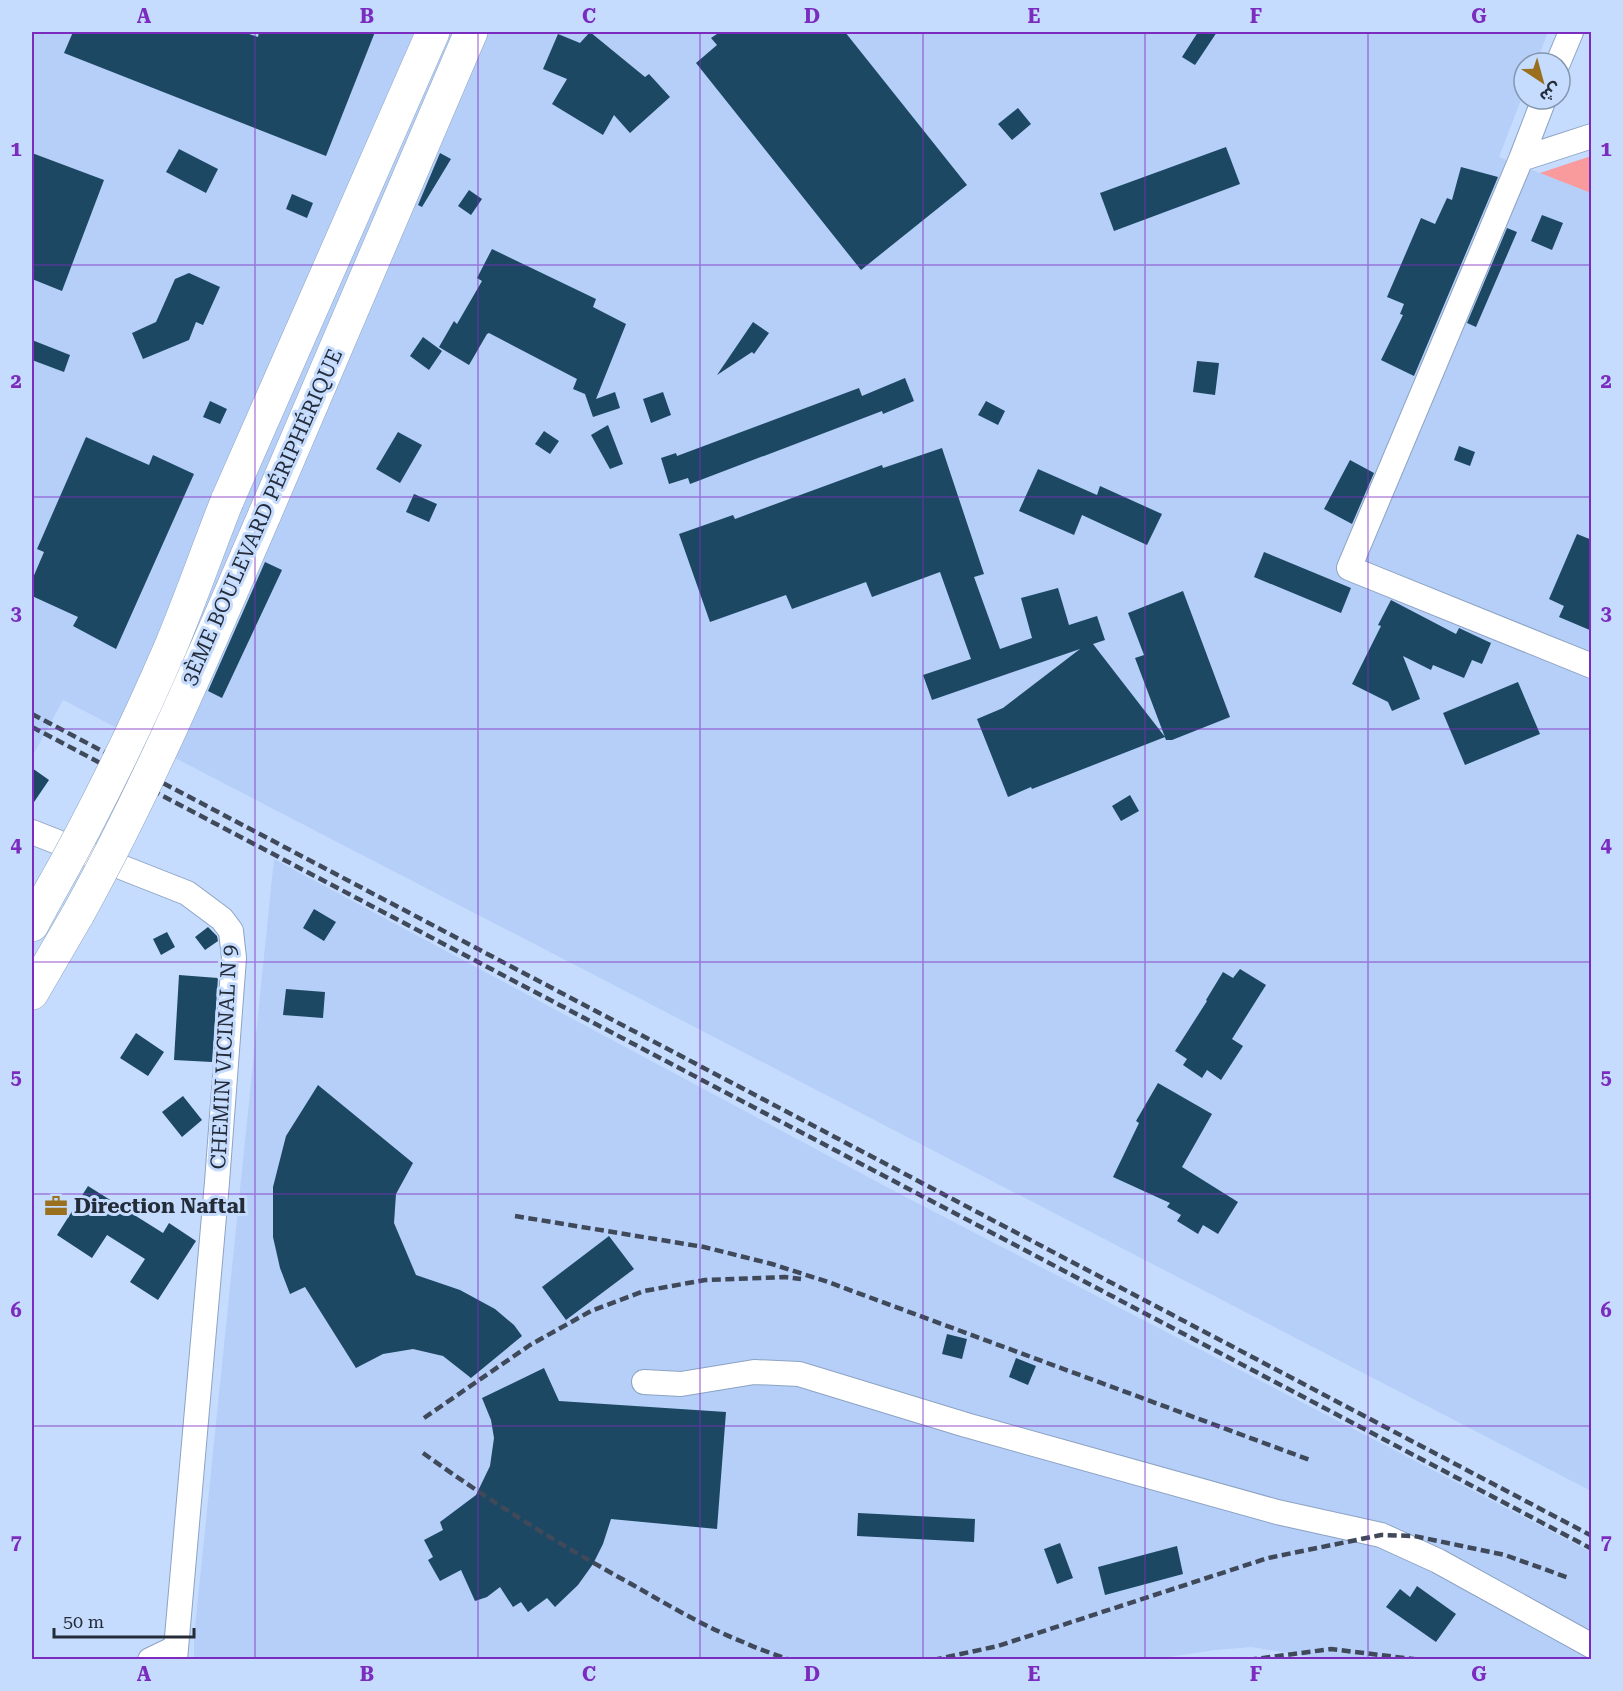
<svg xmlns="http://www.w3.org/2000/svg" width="1623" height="1691" viewBox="0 0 1623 1691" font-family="'Roboto Serif','Noto Sans Arabic',serif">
<rect width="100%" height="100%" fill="#c5dcfe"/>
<path fill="#b5cff8" d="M32 32H1548L1536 63H1524V92L1499 157 1591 193V1491L63 700 32 757Z
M274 859 898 1193 1591 1552V1659L1328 1660 1252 1647 1215 1650 1150 1660H194V1637Z"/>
<path fill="#f99a9d" d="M1591 156V193L1540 173Z"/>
<path fill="#1c4863" d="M73 32H243L258 37 259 32H375L326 156 64 53Z
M590 32 645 77 649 74 670 97 630 133 614 115 603 135 552 104 567 79 543 69 558 34 580 43Z
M720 32H845L967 185 861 270 696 63 717 45 711 38Z
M1198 32H1217L1195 65 1182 57Z
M1018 108 1031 124 1012 140 998 124Z
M1226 147 1240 184 1114 231 1100 193Z
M179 149 218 169 206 193 166 172Z
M32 153 104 180 62 291 32 279Z
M440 153 451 159 422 207 418 205Z
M1461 167 1498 177 1414 376 1381 360 1403 315 1400 314 1404 304 1387 297 1421 218 1435 224 1447 198 1452 200Z
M469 190 482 199 471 215 458 206Z
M292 194 313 203 307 218 286 209Z
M1542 215 1563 223 1552 250 1531 241Z
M1507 228 1517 232 1476 327 1467 323Z
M492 249 596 299 593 307 626 324 596 399 615 392 620 408 593 417 585 394 573 389 577 379 489 333 487 334 469 365 439 347 454 321 457 324 482 281 477 278Z
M189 273 220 287 203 325 196 322 189 340 143 359 132 333 156 322 175 279Z
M753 322 769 333 754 354 752 352 717 375Z
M423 337 442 351 429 370 410 356Z
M32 340 70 355 64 372 32 360Z
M1197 361 1219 363 1215 395 1193 392Z
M905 378 914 401 883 414 882 411 690 484 688 478 669 484 661 458 676 453 677 456 859 388 862 396Z
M663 392 671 415 651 423 643 399Z
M210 401 227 409 220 424 203 417Z
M986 401 1005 411 998 425 978 415Z
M608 425 623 464 610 469 591 435Z
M544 431 559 441 550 454 535 444Z
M398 432 422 445 400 483 376 469Z
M86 437 149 465 153 455 194 474 116 649 73 626 78 617 32 596V580L44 552 37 549Z
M1459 446 1475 452 1470 466 1454 460Z
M942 448 984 574 974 577 1000 649 1032 638 1021 598 1058 588 1069 625 1097 616 1105 640 1093 644 1165 737 1032 789 1031 787 1008 797 977 719 1003 708 1080 649 932 700 923 675 971 659 940 572 872 597 866 582 792 609 786 595 710 622 679 534 733 515 735 519 882 465 883 468Z
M1350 460 1374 473 1352 524 1324 509Z
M1038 469 1097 495 1100 486 1162 514 1147 545 1082 515 1074 535 1019 511Z
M414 494 437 504 429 522 406 512Z
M1577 534 1592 540V631L1559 617 1564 606 1549 599Z
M1264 552 1351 588 1341 613 1254 577Z
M265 562 282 570 222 698 208 691Z
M1183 591 1230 717 1172 740H1166L1135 658 1144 655 1128 613Z
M1391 600 1456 634 1459 628 1491 643 1482 664 1472 660 1464 678 1433 665 1431 670 1403 656 1420 699 1392 711 1388 702 1352 684 1381 626 1378 625Z
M1518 682 1540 734 1465 765 1443 713Z
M32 768 49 780 32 805Z
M1130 795 1139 811 1121 821 1112 806Z
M314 909 336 922 324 941 303 928Z
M208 927 217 936 218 941 205 950 195 937Z
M167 932 175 947 161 955 153 939Z
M1240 969 1266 985 1232 1039 1243 1046 1221 1080 1207 1070 1202 1078 1183 1065 1187 1059 1175 1051 1207 1001 1206 1000 1223 972 1233 978Z
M179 975 218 978 212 1062 174 1060Z
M286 989 325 992 323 1018 283 1015Z
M136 1033 164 1052 148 1076 120 1058Z
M1158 1083 1212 1114 1182 1167 1238 1202 1218 1234 1203 1225 1198 1234 1177 1221 1181 1215 1167 1207 1170 1203 1113 1177 1139 1123 1136 1121Z
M318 1085 413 1163 396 1194 394 1223 416 1275 460 1290 495 1309 514 1325 522 1336 471 1378 443 1356 413 1349 383 1354 356 1368 305 1287 290 1294 280 1268 273 1237V1187L286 1136Z
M183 1096 202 1120 182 1137 162 1112Z
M88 1186 163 1233 169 1223 196 1241 158 1300 130 1282 145 1259 107 1235 92 1258 57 1235Z
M609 1236 634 1269 566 1320 542 1287Z
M947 1334 967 1339 962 1359 942 1354Z
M1016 1358 1036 1366 1028 1385 1009 1377Z
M544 1368 559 1401 726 1412 717 1529 611 1519 603 1544 593 1564 578 1585 555 1607 547 1598 528 1612 521 1602 513 1607 500 1587 487 1597 475 1601 461 1570 440 1581 428 1560 433 1557 424 1540 443 1530 440 1522 476 1495 490 1466 494 1438 491 1420 482 1398Z
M858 1513 975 1519 974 1542 857 1536Z
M1060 1543 1073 1578 1057 1584 1044 1549Z
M1177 1546 1183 1574 1105 1595 1098 1567Z
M1417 1586 1456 1614 1436 1642 1386 1607 1400 1589 1410 1597Z"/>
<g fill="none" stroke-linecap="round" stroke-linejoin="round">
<g stroke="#8da3c3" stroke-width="26">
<path id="minor" d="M1558 63 1571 32
M1544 99 1521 159 1349 568 1592 666
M1521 159 1592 136
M32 832 187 893 222 919 231 931 234 958 217 1182 175 1660
M644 1382 681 1384 754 1372 799 1374 966 1425 1277 1512 1381 1535 1438 1561 1592 1646
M150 1660 175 1648"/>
</g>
<g stroke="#8da3c3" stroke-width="34">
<path id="highway" d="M227 501 433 32
M264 516 471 32
M32 925 47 897
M32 993 78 914"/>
</g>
<use href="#minor" stroke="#fff" stroke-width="24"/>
<use href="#highway" stroke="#fff" stroke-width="33"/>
<path stroke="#3f495a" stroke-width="4.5" stroke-dasharray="9 4.5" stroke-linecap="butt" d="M32 714 1592 1536
M32 727 1592 1549
M515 1216 704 1247 772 1264 828 1282 1310 1460
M424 1418 530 1345 591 1311 644 1291 705 1280 785 1277 801 1279
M423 1453C491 1502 560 1545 633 1585 668 1605 705 1627 743 1642 758 1649 774 1654 790 1660
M933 1660 998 1646 1268 1558 1381 1535 1414 1536 1505 1555 1569 1578
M1248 1660 1331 1649 1421 1660"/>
<g stroke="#8da3c3" stroke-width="34" stroke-linecap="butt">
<path id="highway-bridge" d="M47 897C93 816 134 732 171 646 191 598 208 549 227 501
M78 914C149 786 206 650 264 516"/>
</g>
<use href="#highway-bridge" stroke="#fff" stroke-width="33"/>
</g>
<path fill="none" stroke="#7b2cbf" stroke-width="1.5" stroke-opacity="0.55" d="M255 32V1660M478 32V1660M700 32V1660M923 32V1660M1145 32V1660M1368 32V1660M32 265H1592M32 497H1592M32 729H1592M32 962H1592M32 1194H1592M32 1426H1592"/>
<defs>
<g id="office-bare" transform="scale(1.8)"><path d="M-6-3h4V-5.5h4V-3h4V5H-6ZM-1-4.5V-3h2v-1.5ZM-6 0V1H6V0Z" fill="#9a6f1d" stroke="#c5dcfe" stroke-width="2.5" paint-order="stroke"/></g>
</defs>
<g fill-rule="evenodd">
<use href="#office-bare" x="56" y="1206"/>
</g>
<g text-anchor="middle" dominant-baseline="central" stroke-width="6" stroke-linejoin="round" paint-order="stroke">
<g font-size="21" fill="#242c39" stroke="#c5dcfe">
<text transform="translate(262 517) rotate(-66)">3ÈME BOULEVARD PÉRIPHÉRIQUE</text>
<text transform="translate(224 1057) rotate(-87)">CHEMIN VICINAL N 9</text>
</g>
<g font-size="21" font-weight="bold" fill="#242c39" stroke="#c5dcfe" text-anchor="start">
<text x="74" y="1206">Direction Naftal</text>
</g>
</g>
<rect width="1623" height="1691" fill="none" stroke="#c5dcfe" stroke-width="66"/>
<g transform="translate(1542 81) rotate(144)"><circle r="28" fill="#c5dcfe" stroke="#8596af" stroke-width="1.5"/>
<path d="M0-4.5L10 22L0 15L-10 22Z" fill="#9a6f1d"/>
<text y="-9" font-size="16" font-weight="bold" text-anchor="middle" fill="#242c39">ش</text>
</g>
<path d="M54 1628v9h140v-9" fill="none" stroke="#242c39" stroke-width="3"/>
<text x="63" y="1628" font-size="18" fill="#242c39" stroke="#c5dcfe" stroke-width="4.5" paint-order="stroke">50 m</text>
<rect x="33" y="33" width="1557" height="1625" fill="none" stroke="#7b2cbf" stroke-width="2"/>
<g font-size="20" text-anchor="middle" font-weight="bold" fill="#7b2cbf">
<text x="144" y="23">A</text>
<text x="367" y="23">B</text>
<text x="589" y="23">C</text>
<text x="812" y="23">D</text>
<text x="1034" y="23">E</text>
<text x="1256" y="23">F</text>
<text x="1479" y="23">G</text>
<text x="16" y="156">1</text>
<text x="1606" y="156">1</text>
<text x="16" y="388">2</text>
<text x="1606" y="388">2</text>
<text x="16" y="620">3</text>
<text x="1606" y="620">3</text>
<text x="16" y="852">4</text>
<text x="1606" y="852">4</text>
<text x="16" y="1084">5</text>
<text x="1606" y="1084">5</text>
<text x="16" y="1317">6</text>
<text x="1606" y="1317">6</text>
<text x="16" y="1549">7</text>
<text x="1606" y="1549">7</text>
<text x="144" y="1681">A</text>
<text x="367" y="1681">B</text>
<text x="589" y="1681">C</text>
<text x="812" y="1681">D</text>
<text x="1034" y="1681">E</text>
<text x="1256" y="1681">F</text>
<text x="1479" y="1681">G</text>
</g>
</svg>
